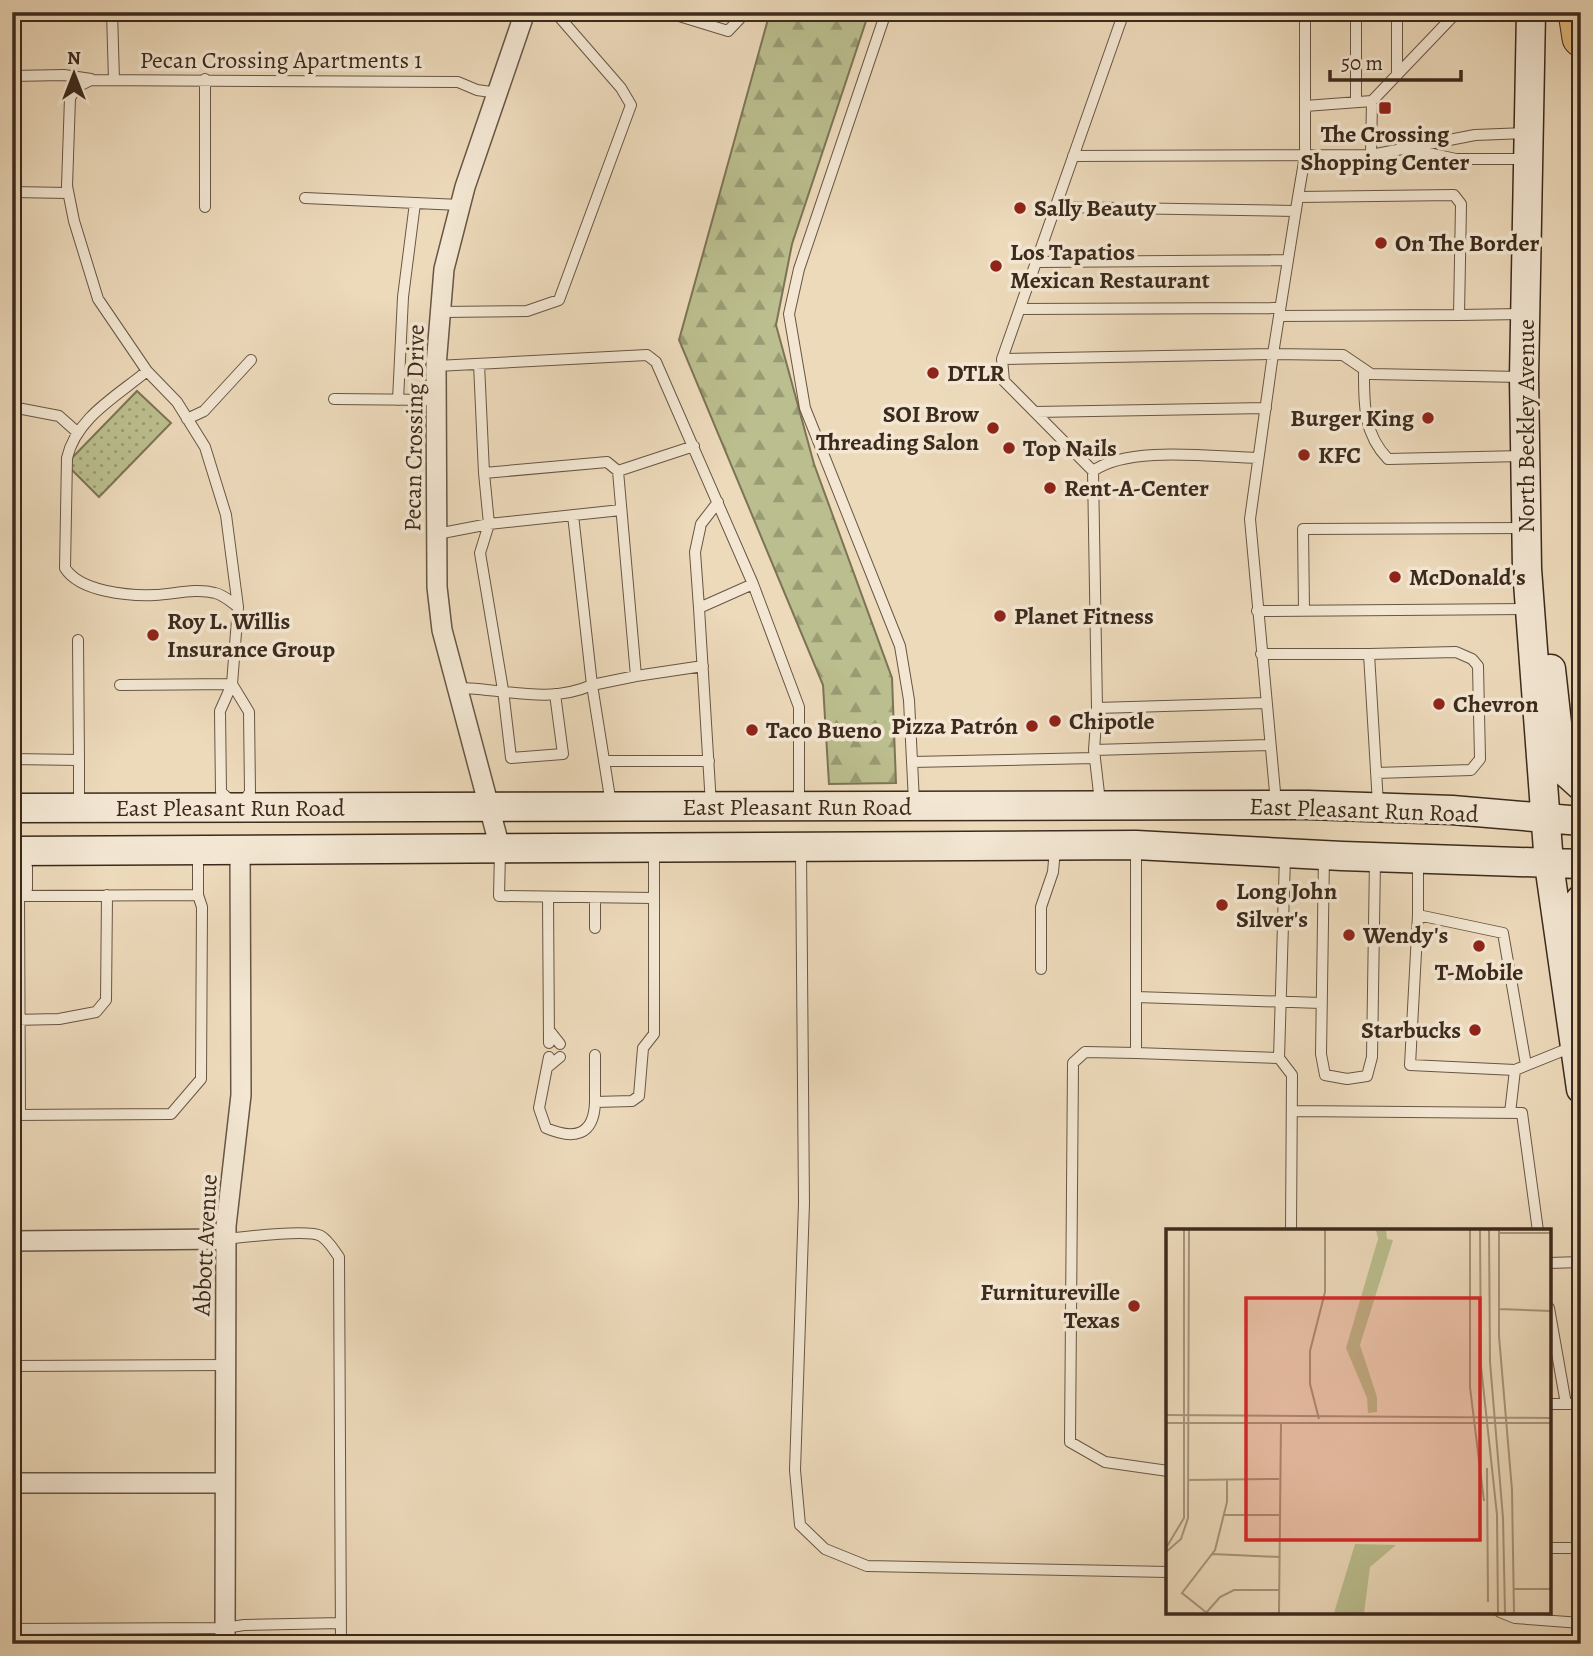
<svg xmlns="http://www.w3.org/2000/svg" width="1593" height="1656" viewBox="0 0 1593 1656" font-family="Alegreya,serif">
<defs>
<pattern id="forest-firs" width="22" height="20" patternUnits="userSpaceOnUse" patternTransform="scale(1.75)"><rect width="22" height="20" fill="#bbbe8e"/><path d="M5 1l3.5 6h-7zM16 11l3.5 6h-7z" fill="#999b73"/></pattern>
<pattern id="park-dots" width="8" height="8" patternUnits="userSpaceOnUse" patternTransform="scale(1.75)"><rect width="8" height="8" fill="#bbbe8e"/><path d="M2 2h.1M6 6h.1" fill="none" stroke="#999b73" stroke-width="1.8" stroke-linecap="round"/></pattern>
</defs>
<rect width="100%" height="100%" fill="#eddabb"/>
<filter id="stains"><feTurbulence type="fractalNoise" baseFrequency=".00286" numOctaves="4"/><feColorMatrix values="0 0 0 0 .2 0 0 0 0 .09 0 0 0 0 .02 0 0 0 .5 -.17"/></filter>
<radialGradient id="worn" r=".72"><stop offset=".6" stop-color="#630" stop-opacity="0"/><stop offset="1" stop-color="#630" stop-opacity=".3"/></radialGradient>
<path fill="url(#forest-firs)" stroke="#7c7455" stroke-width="2" d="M770 12H869L792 244 776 325 814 464 892 678 896 783 829 784 823 685 679 340Z"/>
<path fill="url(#park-dots)" stroke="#7c7455" stroke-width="2" d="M137 391 171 423 99 497 66 464Z"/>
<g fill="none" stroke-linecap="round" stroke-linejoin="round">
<g stroke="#685644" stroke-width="12">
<path id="service" d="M112 12 114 80
M666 12 728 31 746 12
M886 12 799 269 789 314 805 408 900 646 909 700 914 802
M1356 12V101
M12 76 64 75 91 79
M1397 76V12
M205 79V207
M1305 106 1372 101
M1414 150 1456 159H1527
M1371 155 1372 101 1457 12
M1073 156 1371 155 1475 135 1526 133
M12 192 68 193
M1298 197 1305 156V12
M305 198 460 205
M1056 207 1295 211
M1036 262 1288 260
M1020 309 1280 308
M441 312 527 311 559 300 631 105 621 88 555 12
M1459 315 1522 314
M1002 359 1273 354 1298 197 1454 195 1461 204 1459 315 1279 316
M479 364 484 473
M436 366 647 355 656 362 753 584 699 608 711 805
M1364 370C1364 404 1363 433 1388 459L1523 456
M147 371C117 396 76 418 67 458L65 568C80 592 129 596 155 595 175 594 196 588 215 593 224 595 231 602 238 607
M334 399 436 400
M398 400 403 297 415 203
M12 407 59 416 77 432
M1035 412 1266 408
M187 419 204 411 251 360
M618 471 694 446
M1093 471C1129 445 1213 457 1258 458
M573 515 592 685 636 676 618 471 607 462 484 473 489 524 621 510
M437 534 489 524 480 553 503 690 511 758 563 754 555 694
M753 584 799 707V802
M699 608 695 552 701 524 718 502
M1304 610 1303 529 1525 528
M1257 611 1528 609
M78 640 79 760
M1261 654H1369L1378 804
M1369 654 1456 652 1472 659 1478 666 1480 759 1471 770 1376 773
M636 676 703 666
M232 684 249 712 250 792 242 804
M120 685 232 684
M457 688C503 688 547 705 592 685L611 804
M1097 708 1265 703
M1094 750 1268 745
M12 759 79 760V805
M604 761H709
M912 762 1095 758
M231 801 221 792 220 711 232 684 238 607 226 515 205 447 177 402 147 371 98 299 74 221 67 186 70 98 77 87 91 80 458 82 477 90 498 93
M1100 802 1094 750 1097 708 1093 471 1004 381 1002 359 1124 12
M1276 803 1250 519 1273 354 1343 355 1371 374 1521 377
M1136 849V1053L1279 1058 1285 857
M801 851 804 1203 795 1470 800 1525 825 1549 867 1566 1168 1572
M500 852 499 896 654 898V849
M1324 856 1321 1054 1325 1075 1347 1079 1367 1076 1372 1057 1375 860
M1418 860V915L1503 933 1526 1065
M19 893 20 1115
M19 893 27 889V867L20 863
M12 896 198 895V851
M548 897 549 1043
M1418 915 1410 1065 1515 1070
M595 928V898
M1041 969V907L1053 872 1055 849
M1136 997 1321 1003
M12 1020 59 1019 96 1012 106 1000 107 895
M549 1030 560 1044
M1136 1053 1085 1052 1073 1063 1070 1442 1105 1462 1168 1471
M595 1055V1102
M549 1057 539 1108 546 1128C574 1140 594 1136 595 1102L632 1101 639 1096 643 1048 654 1034V898
M1279 1058 1292 1075 1291 1231
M548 1067 560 1057
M1292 1111 1522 1113 1538 1231
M1510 1113 1515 1070 1572 1047
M12 1115 171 1114 201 1079 202 907 198 895
M226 1239C243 1237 308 1229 321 1236 329 1241 333 1249 339 1257L341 1644
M1549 1263 1581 1262
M1549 1308 1566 1404
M12 1366 226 1365
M1549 1404H1581
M1549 1548H1581
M1500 1612 1515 1618 1581 1623
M12 1629 225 1628 244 1625 341 1623"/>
</g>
<g stroke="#685644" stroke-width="22">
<path id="minor" d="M500 848 442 630 437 587 436 366 444 269 465 187 525 12
M12 1241 226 1239
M12 1483H225
M225 1644 226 1226 241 1095 240 850"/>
</g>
<g stroke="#3c2a1c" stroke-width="31">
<path id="secondary" d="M1531 12 1524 377 1527 569 1549 864 1581 1089
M1551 669 1562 769 1581 786
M12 808 1308 805 1452 810 1581 821
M12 851 1136 845 1342 856 1581 864
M1560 940 1571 911 1581 899"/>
</g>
<g stroke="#3c2a1c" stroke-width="39">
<path id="motorway" d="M1577 12 1581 38"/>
</g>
<use href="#service" stroke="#f3e7d3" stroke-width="10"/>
<use href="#minor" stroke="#f3e7d3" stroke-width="19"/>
<use href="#secondary" stroke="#f3e7d3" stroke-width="28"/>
<use href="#motorway" stroke="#e6bd7e" stroke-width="37"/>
</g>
<g fill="#8f2418" stroke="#f3e7d3" stroke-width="2.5">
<rect x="1378" y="101" width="14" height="14" rx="3.5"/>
<circle cx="1020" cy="208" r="7"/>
<circle cx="1381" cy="243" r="7"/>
<circle cx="996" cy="266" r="7"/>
<circle cx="933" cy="373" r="7"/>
<circle cx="1428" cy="418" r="7"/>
<circle cx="993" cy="428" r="7"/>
<circle cx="1009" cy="448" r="7"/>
<circle cx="1304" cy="455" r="7"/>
<circle cx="1050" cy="488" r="7"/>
<circle cx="1395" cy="577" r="7"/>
<circle cx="1000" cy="616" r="7"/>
<circle cx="153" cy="635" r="7"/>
<circle cx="1439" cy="704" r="7"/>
<circle cx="1055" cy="721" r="7"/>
<circle cx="1032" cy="726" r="7"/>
<circle cx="752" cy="730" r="7"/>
<circle cx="1222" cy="905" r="7"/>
<circle cx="1349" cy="935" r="7"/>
<circle cx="1479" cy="946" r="7"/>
<circle cx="1475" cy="1030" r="7"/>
<circle cx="1134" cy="1306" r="7"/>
</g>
<g text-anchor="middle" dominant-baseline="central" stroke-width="7" stroke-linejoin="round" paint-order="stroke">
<g font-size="24" fill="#3c2a1c" stroke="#f3e7d3">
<text x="281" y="60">Pecan Crossing Apartments 1</text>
<text transform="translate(1526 426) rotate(-90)">North Beckley Avenue</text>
<text transform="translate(414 428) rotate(-89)">Pecan Crossing Drive</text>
<text x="797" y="807">East Pleasant Run Road</text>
<text x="230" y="808">East Pleasant Run Road</text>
<text transform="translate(1364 810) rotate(2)">East Pleasant Run Road</text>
<text transform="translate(205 1245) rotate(-87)">Abbott Avenue</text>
</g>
<g font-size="24" font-weight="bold" fill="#3c2a1c" stroke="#f3e7d3" text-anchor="start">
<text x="1385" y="134" text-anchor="middle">The Crossing<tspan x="1385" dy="28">Shopping Center</tspan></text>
<text x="1034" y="208">Sally Beauty</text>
<text x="1395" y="243">On The Border</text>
<text x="1010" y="252">Los Tapatios<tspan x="1010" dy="28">Mexican Restaurant</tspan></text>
<text x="947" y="373">DTLR</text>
<text x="979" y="414" text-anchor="end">SOI Brow<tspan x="979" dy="28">Threading Salon</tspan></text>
<text x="1414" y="418" text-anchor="end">Burger King</text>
<text x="1023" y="448">Top Nails</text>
<text x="1318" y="455">KFC</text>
<text x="1064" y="488">Rent-A-Center</text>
<text x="1409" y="577">McDonald's</text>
<text x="1014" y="616">Planet Fitness</text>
<text x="167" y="621">Roy L. Willis<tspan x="167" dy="28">Insurance Group</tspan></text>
<text x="1453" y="704">Chevron</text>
<text x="1069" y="721">Chipotle</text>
<text x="1018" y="726" text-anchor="end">Pizza Patrón</text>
<text x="766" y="730">Taco Bueno</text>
<text x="1236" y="891">Long John<tspan x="1236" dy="28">Silver's</tspan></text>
<text x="1363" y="935">Wendy's</text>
<text x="1479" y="972" text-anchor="middle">T-Mobile</text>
<text x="1461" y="1030" text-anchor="end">Starbucks</text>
<text x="1120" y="1292" text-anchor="end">Furnitureville<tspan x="1120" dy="28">Texas</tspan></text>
</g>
</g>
<g transform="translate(1166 1229)">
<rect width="385" height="385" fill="#eddabb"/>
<path d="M210 1H220L221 10 227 11 194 116 211 168V183L202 184 201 169 180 119 212 10ZM189 315 230 316 204 338 198 384H168Z" fill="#bbbe8e"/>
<path fill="none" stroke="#a6947b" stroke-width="2" d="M304 1V158L318 272M314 1 315 137 331 286 332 384M323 1 324 133 337 289 339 384M333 1V107L346 261 348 384M333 4H385M333 80 385 82M0 186 385 189M153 190 144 155V122L159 63V1M0 194H385M321 239 322 373M22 251 113 250M58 286H113M0 319 18 289V1M0 323 15 310 22 289 23 1M46 325 113 328M348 360H385M40 384 54 368 68 361H113M41 384 16 364 49 321 61 273V251M113 384 115 193"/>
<path fill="#d62828" fill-opacity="0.15" stroke="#d62828" stroke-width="3.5" d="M80 69H314V311H80Z"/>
<rect width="385" height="385" fill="none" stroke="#3c2a1c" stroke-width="3.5"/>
</g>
<rect width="1593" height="1656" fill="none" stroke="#eddabb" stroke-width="42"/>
<rect x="14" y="14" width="1565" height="1628" fill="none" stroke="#3c2a1c" stroke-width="3.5"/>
<rect x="21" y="21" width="1551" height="1614" fill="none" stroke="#3c2a1c" stroke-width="2"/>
<g transform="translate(74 74)" stroke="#f3e7d3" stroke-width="5" paint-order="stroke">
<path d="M0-5L12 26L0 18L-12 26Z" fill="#3c2a1c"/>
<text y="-10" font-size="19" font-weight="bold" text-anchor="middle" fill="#3c2a1c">N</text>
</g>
<path d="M1330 70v10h131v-10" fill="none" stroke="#3c2a1c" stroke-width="3.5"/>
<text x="1341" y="70" font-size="21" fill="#3c2a1c" stroke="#f3e7d3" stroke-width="5" paint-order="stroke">50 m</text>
<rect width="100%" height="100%" filter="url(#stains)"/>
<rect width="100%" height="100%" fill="url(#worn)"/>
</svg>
